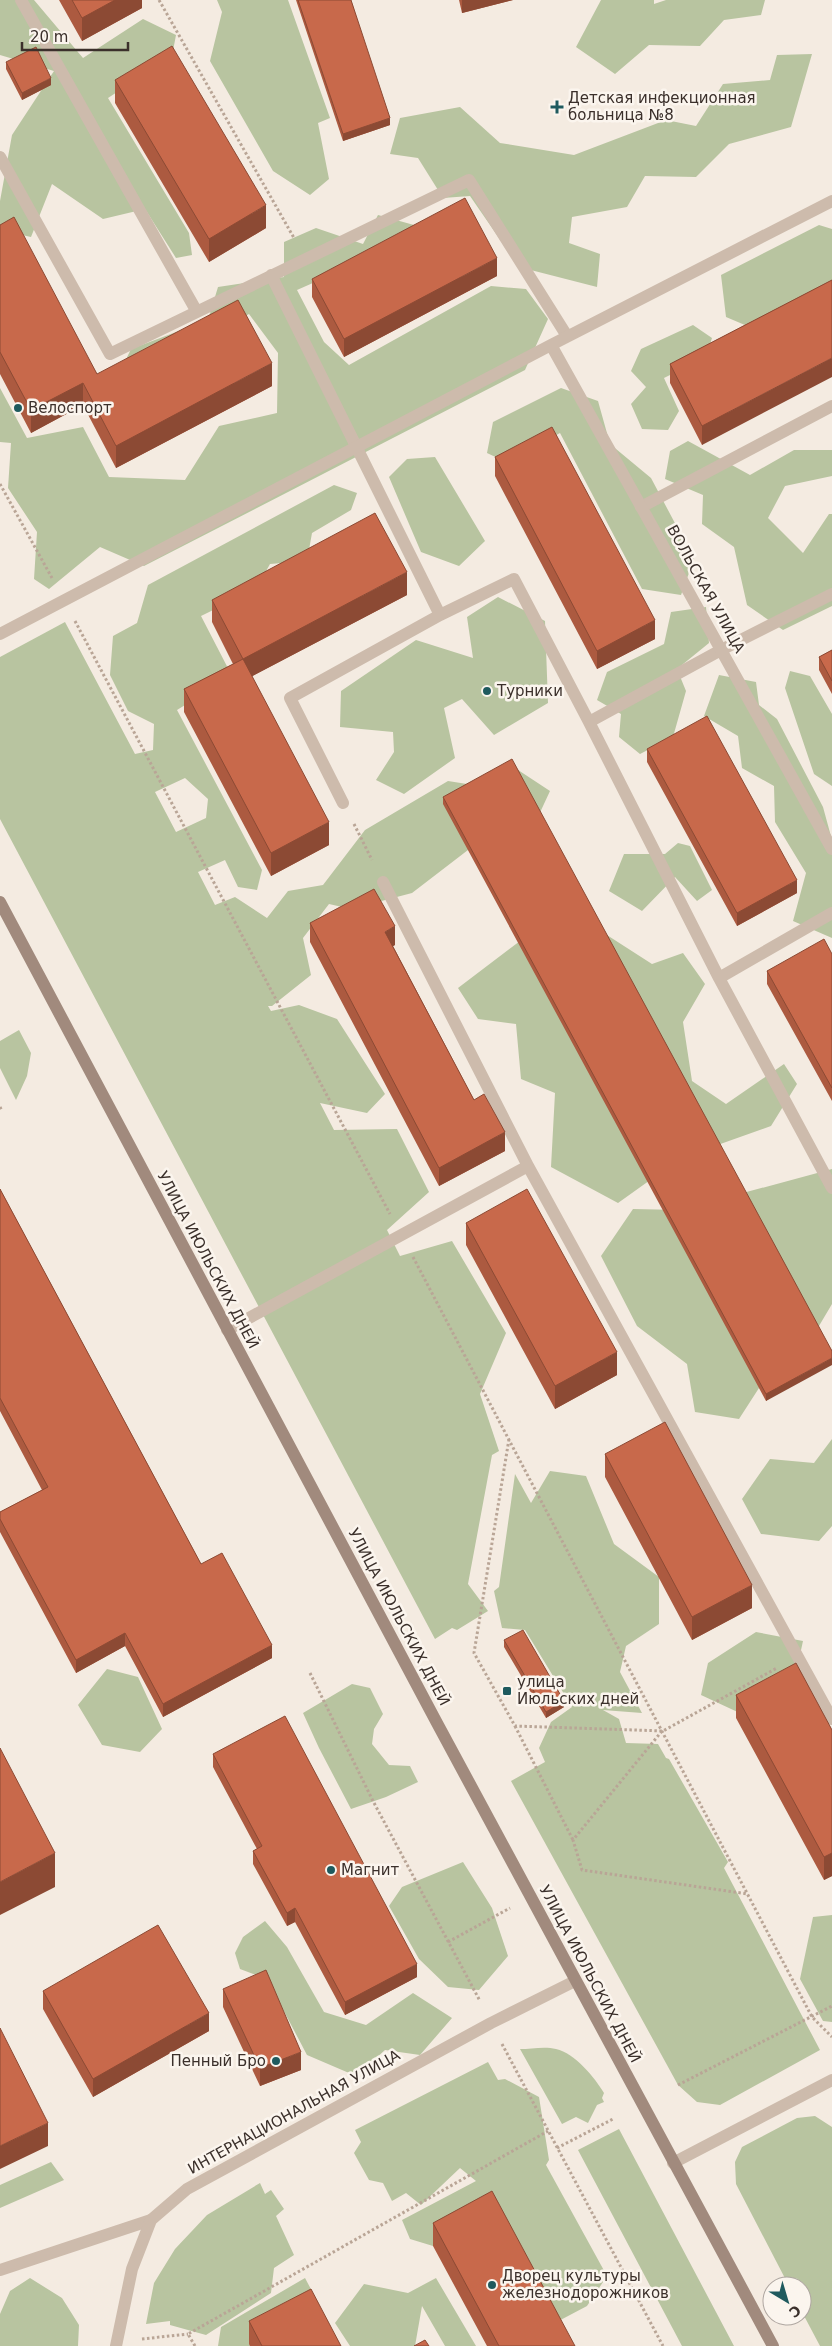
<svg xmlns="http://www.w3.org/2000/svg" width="832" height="2346" viewBox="0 0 832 2346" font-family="'DejaVu Sans',sans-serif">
<rect width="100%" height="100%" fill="#f4ebe1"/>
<path fill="#b8c4a0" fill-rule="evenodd" d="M0 0H34L83 58 143 19 176 35 172 56 108 98 189 233 192 255 176 258 145 209 103 219 52 184 31 237 13 233 0 240V201L12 135 54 71 0 55Z
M217 0H288L330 118 318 123 329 179 310 195 273 171 210 61 222 12Z
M601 0H654V4L666 0H765L761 15 724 20 700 46 649 45 615 74 576 47Z
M812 54 791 127 729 144 696 177 645 176 627 207 572 217 569 243 600 254 597 287 519 267 470 196 443 198 418 158 390 154 400 118 460 107 500 143 574 155 666 120 696 126 723 84 770 80 777 55Z
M378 215 414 225 415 238 297 290 324 342 349 365 491 286 526 289 548 319 525 370 144 566 100 547 49 589 34 579 37 532 8 488 11 443 0 442V388L27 438 83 427 109 477 185 480 219 426 277 413 278 353 249 314 137 373 118 376 131 349 208 320 218 287 284 277V242L316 228 363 244Z
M819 225 832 229V290L752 328 726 317 721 275Z
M693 325 712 338 706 357 664 378 679 411 668 430 642 429 631 404 646 387 631 371 641 349Z
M561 388 598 401 610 444 651 478 694 559 681 595 642 589 560 433 506 462 487 453 493 422Z
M688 441 750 475 794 450H832V476L785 486 768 518 803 553 829 514H832V606L783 630 747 605 734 547 702 524 703 495 665 479 670 451Z
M435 457 485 541 459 566 421 552 389 477 407 459Z
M334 485 357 493 351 510 312 533 307 561 270 564 256 589 201 616 232 676 177 710 262 870 257 890 238 887 225 860 198 872 215 905 235 897 267 918 288 891 323 885 365 830 448 781 486 787 512 766 550 791 537 819 487 818 468 850 412 893 351 909 329 904 303 938 311 975 272 1006H268L271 1011 299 1005 337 1019 385 1094 367 1113 320 1103 334 1130 397 1129 429 1192 387 1230 400 1256 452 1241 506 1333 480 1394 499 1451 492 1455 468 1584 488 1611 457 1630 452 1628 435 1639 0 819V657L65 622 135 754 153 750 154 724 128 711 110 675 113 636 137 623 148 585ZM185 778 208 799 206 818 176 832 155 792Z
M498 597 545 621 548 703 494 735 462 699 444 708 455 758 404 794 376 780 394 752 393 732 340 727 341 691 416 640 473 658 467 617Z
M706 607 709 643 677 669 686 691 673 737 640 754 619 737 621 714 597 700 607 672 664 644 671 612Z
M790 671 810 676 832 714V786L814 774 785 688Z
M719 675 756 682 759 705 777 719 823 807 832 840V938L793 921 806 873 775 822 774 786 742 768 738 736 704 716Z
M678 843 690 846 712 890 697 901 675 877 642 911 609 891 624 854H665Z
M596 928 652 964 683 953 705 984 683 1022 692 1081 726 1104 784 1064 797 1084 771 1126 681 1158 618 1203 551 1167 555 1093 521 1079 516 1024 478 1019 458 988 520 941Z
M19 1030 31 1053 27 1076 16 1100 0 1068V1041Z
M832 1169V1304L800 1358 772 1368 739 1419 695 1412 687 1364 637 1326 601 1256 633 1209 680 1210Z
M832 1439V1526L819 1541 761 1534 742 1499 770 1459 814 1463Z
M550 1471 586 1476 614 1544 659 1577V1624L626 1646 620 1672 642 1713 603 1710 619 1719 626 1743 658 1744 666 1758 669 1759 728 1862 724 1868 820 2050 720 2105 697 2102 678 2085 511 1781 545 1762 539 1748 551 1722 572 1707 525 1630 502 1628 494 1591 499 1587 515 1474 531 1503Z
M756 1632 803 1641 793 1687 744 1715 701 1695 708 1663Z
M107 1669 138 1677 162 1729 140 1752 102 1745 78 1705Z
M352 1684 370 1688 383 1714 374 1729 372 1744 389 1765 410 1766 418 1782 386 1797 351 1809 319 1748 303 1713Z
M463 1862 492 1908 508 1956 479 1990 448 1987 419 1959 389 1906 402 1887Z
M832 1915V2022L823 2021 800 1979 813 1917Z
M265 1921 287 1947 324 2012 366 2025 413 1993 452 2018 420 2055 385 2050 356 2076 307 2055 267 1979 240 1969 235 1953 243 1937Z
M520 2049C531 2049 545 2046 556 2049 575 2053 595 2078 604 2093L602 2098 604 2102 597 2105 588 2123 576 2117 562 2124Z
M488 2062 498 2080 505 2079 539 2097 549 2160 546 2165 607 2276 587 2306 551 2325 492 2214 433 2246 410 2239 402 2220 476 2181 460 2168 421 2205 406 2193 392 2201 383 2183 369 2180 354 2153 361 2142 355 2130Z
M815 2116 832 2127V2346H820L802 2312V2286H789L736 2184 735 2162 742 2147 797 2118Z
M619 2129 734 2346H682L578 2150Z
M51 2162 64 2180 0 2208V2185Z
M260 2183 265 2194 271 2190 284 2209 276 2216 294 2255 274 2268 271 2293 206 2335 170 2325V2321L146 2324 154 2283 175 2249 207 2215Z
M30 2278 62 2298 79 2325 78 2346H0V2314L10 2291Z
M305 2278 313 2293 311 2311 250 2346H218L221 2327Z
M436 2278 476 2346H445L422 2306 415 2346H350L335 2323 364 2284 408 2293Z"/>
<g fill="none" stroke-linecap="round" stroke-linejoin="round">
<path stroke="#b9a596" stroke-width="3" stroke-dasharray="2.5 2.5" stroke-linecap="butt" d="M159 0 294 238
M0 484 52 578
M75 621 390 1214
M354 824 372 860
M0 1107 2 1111
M413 1257 812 2017 832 2037
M509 1439 474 1653 515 1726 663 1731 777 1668
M310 1673 373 1801 480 2001
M515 1726 573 1840
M662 1731 573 1840 582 1870 748 1894
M448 1942 510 1908
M502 2044 663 2346
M678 2085 832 2006
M557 2148 613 2119
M142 2339 188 2334
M195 2346 188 2334 548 2131"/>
<path stroke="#cdbbac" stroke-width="12" d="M21 0 197 312
M0 157 110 354 469 180 567 336
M271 275 440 615 290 698 343 803
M641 507 832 406
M440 615 514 579 589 722 721 650 832 594
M589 722 719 978 832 913
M719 978 832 1188
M528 1166 832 1719
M227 1330 528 1166 383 882
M0 2270 151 2220"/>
<path stroke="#cdbbac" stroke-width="12" d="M551 345 832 849
M0 634 551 345 832 201
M673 2163 832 2080
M116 2346 132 2269 151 2220 187 2189 491 2023 575 1981"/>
<path stroke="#a18a7d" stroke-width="12" d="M0 902 437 1723 773 2346"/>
</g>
<path fill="#ac5a40" d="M59 0H142V8L82 41Z
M296 0H351L390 125 343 141Z
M459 0H513L462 13Z
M6 62 51 85 22 100 6 69Z
M115 80 266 228 209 262 115 103Z
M0 225 97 374 272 386 116 468 83 405 31 433 0 374Z
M497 276 344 357 312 297V279Z
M832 280 702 445 670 383V364Z
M495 457 655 639 597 669 495 476Z
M407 595 252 676 329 845 271 876 184 712V689L233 664 212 622V600Z
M832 650V694L819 670V657Z
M647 749 797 893 737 926 647 762Z
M443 797 832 1351 766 1401 443 804Z
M310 923 395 945 393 946 474 1100 505 1151 439 1186 310 942Z
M832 954V1101L767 984V971Z
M0 1189 201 1564 272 1658 163 1717 125 1646 76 1673 0 1532V1512L42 1490 0 1411Z
M466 1223 617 1375 555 1409 466 1245Z
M605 1454 752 1608 692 1640 605 1477Z
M504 1640 564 1707 546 1718 504 1647Z
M736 1695 832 1730V1876L824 1880 736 1718Z
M213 1754 417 1977 345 2015 295 1922 287 1926 253 1864V1851L257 1849 213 1767Z
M223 1989 301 2070 260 2086 223 2007Z
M43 1991 209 2031 93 2097 43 2009Z
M433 2223 575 2346H487L433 2246Z
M249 2321 341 2346H250L249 2344Z"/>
<path fill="#8c4a34" d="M115 0H142V8L82 41V18Z
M462 0H513L462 13Z
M51 78V85L22 100V93Z
M390 118V125L343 141V134Z
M266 205V228L209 262V239Z
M497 258V276L344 357V339Z
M832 358V377L702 445V426Z
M272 363V386L116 468V446Z
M83 383V405L31 433V410Z
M407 572V595L243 681V659Z
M655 620V639L597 669V651Z
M329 822V845L271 876V853Z
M797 880V893L737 926V913Z
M395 926V945L385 950V932Z
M505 1132V1151L439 1186V1168Z
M617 1352V1375L555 1409V1386Z
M832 1358V1365L766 1401V1394Z
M752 1585V1608L692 1640V1617Z
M125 1633V1646L76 1673V1660Z
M272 1645V1658L163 1717V1704Z
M564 1701V1707L546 1718V1712Z
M55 1853V1887L0 1915V1882Z
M832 1853V1876L824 1880V1857Z
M295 1908V1922L287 1926V1913Z
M417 1964V1977L345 2015V2002Z
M209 2013V2031L93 2097V2079Z
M301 2052V2070L260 2086V2068Z
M48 2123V2146L0 2169V2146Z"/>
<path fill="#c8694b" stroke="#8c4a34" d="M72 0H115L82 18Z
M298 0H351L390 118 343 134Z
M172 46 266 205 209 239 115 80Z
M36 47 51 78 22 93 6 62Z
M465 198 497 258 344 339 312 279Z
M14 217 97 374 238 300 272 363 116 446 83 383 31 410 0 352V225Z
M832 280V358L702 426 670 364Z
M552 427 655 620 597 651 495 457Z
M375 513 407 572 243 659 212 600Z
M832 650V681L819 657Z
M243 659 329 822 271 853 184 689Z
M707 716 797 880 737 913 647 749Z
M512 759 832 1351V1358L766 1394 443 797Z
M374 889 395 926 385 932 474 1100 484 1094 505 1132 439 1168 310 923Z
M824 939 832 954V1088L767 971Z
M0 1189 201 1564 222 1553 272 1645 163 1704 125 1633 76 1660 0 1519V1512L48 1487 0 1398Z
M527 1189 617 1352 555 1386 466 1223Z
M665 1422 752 1585 692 1617 605 1454Z
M523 1630 564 1701 546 1712 504 1640Z
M796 1663 832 1730V1853L824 1857 736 1695Z
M285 1716 417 1964 345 2002 295 1908 287 1913 253 1851 262 1846 213 1754Z
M0 1748 55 1853 0 1882Z
M158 1925 209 2013 93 2079 43 1991Z
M266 1970 301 2052 260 2068 223 1989Z
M0 2028 48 2123 0 2146Z
M492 2191 575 2346H499L433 2223Z
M311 2289 341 2346H262L249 2321Z
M425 2340 429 2346H414Z"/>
<g fill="#1f5a5e" stroke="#fbf5ee" stroke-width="2">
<path d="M554.5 99.5h5v5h5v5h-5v5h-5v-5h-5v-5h5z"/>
<circle cx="18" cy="408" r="5"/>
<circle cx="487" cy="691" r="5"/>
<rect x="502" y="1686" width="10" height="10" rx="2.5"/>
<circle cx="331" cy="1870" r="5"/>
<circle cx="276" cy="2061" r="5"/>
<circle cx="492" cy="2285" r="5"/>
</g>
<g text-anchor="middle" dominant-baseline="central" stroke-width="5" stroke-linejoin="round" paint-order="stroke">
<g font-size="15" fill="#3b302b" stroke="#fbf5ee" text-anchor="start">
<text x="568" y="98">Детская инфекционная<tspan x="568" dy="17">больница №8</tspan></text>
<text x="28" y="408">Велоспорт</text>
<text x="497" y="691">Турники</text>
<text x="517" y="1682">улица<tspan x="517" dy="17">Июльских дней</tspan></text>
<text x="341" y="1870">Магнит</text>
<text x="266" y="2061" text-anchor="end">Пенный Бро</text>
<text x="502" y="2276">Дворец культуры<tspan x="502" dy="17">железнодорожников</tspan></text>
</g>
<g font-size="15" fill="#3b302b" stroke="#fbf5ee">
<text transform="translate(706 589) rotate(61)">ВОЛЬСКАЯ УЛИЦА</text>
<text transform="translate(208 1260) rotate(62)">УЛИЦА ИЮЛЬСКИХ ДНЕЙ</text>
<text transform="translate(399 1617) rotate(62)">УЛИЦА ИЮЛЬСКИХ ДНЕЙ</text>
<text transform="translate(590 1974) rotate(62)">УЛИЦА ИЮЛЬСКИХ ДНЕЙ</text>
<text transform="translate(294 2112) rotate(-29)">ИНТЕРНАЦИОНАЛЬНАЯ УЛИЦА</text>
</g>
</g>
<g transform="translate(787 2301) rotate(142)"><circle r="24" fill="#fbf5ee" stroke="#aea6a0"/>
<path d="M0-4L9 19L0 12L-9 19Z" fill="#1f5a5e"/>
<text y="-8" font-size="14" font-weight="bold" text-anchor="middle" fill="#3b302b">С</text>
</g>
<path d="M22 42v8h106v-8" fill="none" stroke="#3b302b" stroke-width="2.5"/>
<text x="30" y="42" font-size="15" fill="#3b302b" stroke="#fbf5ee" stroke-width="4" paint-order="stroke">20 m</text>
</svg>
